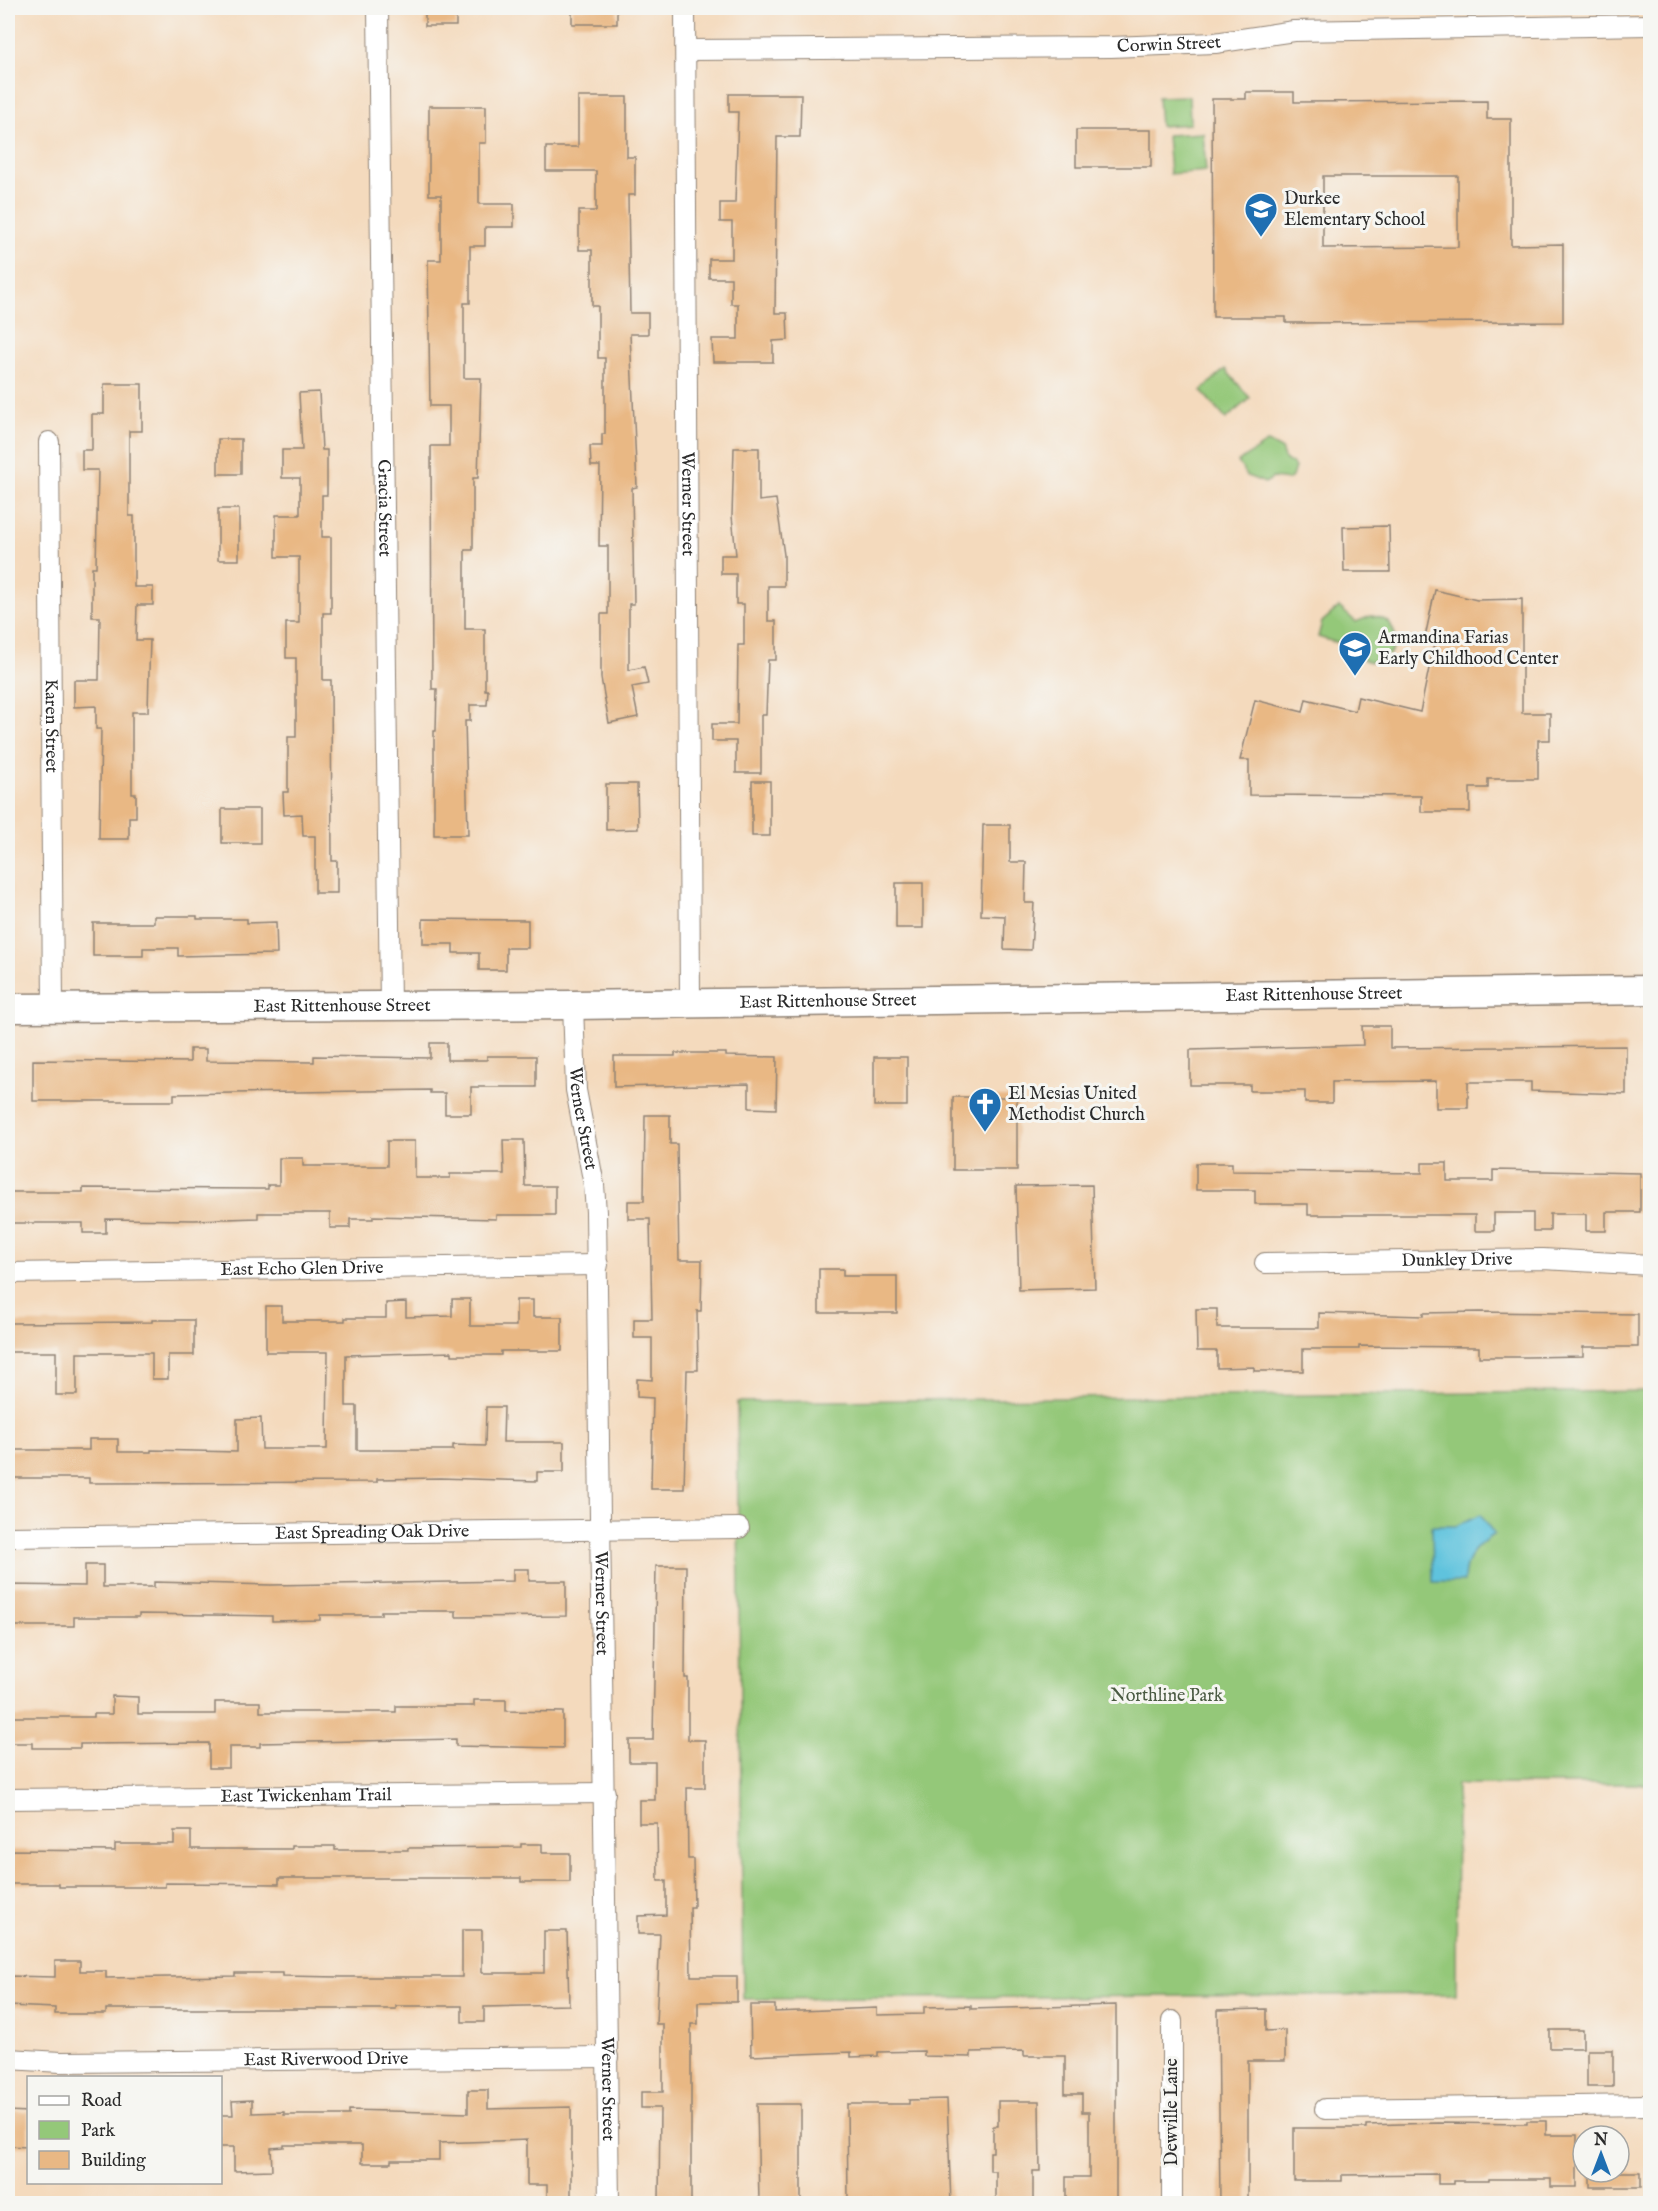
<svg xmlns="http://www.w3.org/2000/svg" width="1658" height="2211" viewBox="0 0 1658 2211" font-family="'IM FELL English',serif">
<rect width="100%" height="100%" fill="#f6f6f2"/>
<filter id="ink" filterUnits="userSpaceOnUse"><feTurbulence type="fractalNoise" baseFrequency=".0167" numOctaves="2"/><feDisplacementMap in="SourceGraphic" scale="12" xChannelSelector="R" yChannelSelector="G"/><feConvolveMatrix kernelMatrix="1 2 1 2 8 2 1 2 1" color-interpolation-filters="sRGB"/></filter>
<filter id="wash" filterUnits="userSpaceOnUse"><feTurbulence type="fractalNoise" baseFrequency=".008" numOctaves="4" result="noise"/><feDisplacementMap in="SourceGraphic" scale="24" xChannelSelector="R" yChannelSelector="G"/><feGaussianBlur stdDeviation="1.35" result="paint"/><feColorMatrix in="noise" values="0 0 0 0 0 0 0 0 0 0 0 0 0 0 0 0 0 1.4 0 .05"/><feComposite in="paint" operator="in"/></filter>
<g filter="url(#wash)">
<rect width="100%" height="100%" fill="#f4dabd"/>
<path fill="#94c879" stroke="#607a52" stroke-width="1.5" d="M1189 96 1190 124 1160 126 1158 97Z
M1203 133 1206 171 1170 174 1167 135Z
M1225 369 1250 398 1226 419 1201 391Z
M1268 442 1281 449 1284 458 1295 467 1292 477 1288 480 1273 478 1265 483 1247 476 1238 462Z
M1339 607 1356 622 1371 616C1387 617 1395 626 1396 642 1388 668 1359 668 1349 643L1334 642 1318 637 1322 622Z
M1650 1391V1784H1457L1456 1994 743 1999 737 1402Z"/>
<path fill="#5fc3dd" stroke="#457784" stroke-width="1.5" d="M1480 1514 1494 1534C1474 1547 1464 1559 1464 1582H1433L1432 1526H1456Z"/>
<g id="blocks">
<path fill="#e9b884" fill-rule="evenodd" d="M425 8H456V26H425Z
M572 8H617V24H572Z
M1246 92H1294V102L1487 101V119H1511V245L1563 244V322L1286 323V317H1213L1212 99H1246ZM1323 176H1458V247L1323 248Z
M729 94H801L800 137H777L775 313H787L788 340 773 341V362H713L712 339H738V304H731V278H709V259H732V222H720V203H735L738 112H729Z
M578 97H627V157H635V195H628L630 313H648V334H630L637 487 632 488 634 604H629V670L644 667 648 684 632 687 638 717 609 723 601 678V614H608V546H599L600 466H591L590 446H602V434H605V358H598V306H592V250H579V211H596V171H546V147H578Z
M429 106H486V143H479V204H514V227H485V246H470V303H464V378H481L478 478H473V550H465V629H485V690H488L487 705H470V721H465L468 835H434V731H436L437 689H432L431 446H449V406H430L428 260H441V195H429Z
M1076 130H1151V167H1076Z
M104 384H142V431H129V516H134V587H153V605H137L136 640H150L149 671 148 712H132V794H136V817H129V839H99L101 729H96V706L74 707V680H99L100 617H92V567H96L98 470H82V450H92V414H104Z
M319 392 322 450H327V495H322V537H331V613H323V680H331L332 861H337V893H315V836H303L302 814 284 815 283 792H288V737H296V658H286V623H299V557H276V515H300V478H282V450H302L299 393Z
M218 439H241V474H218Z
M734 448H759V501L776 499 784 555V586H768V621H776V660H768L766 715H761V773H736V741H712V724H737L738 645H744V604H736V574H721V555H736L732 516Z
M218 509H239V560H218Z
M1389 526 1390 572H1344L1343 527Z
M1435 590 1477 600 1522 599V713H1550V740H1538V779H1488V788H1470V812H1421V796L1249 795V760H1240L1255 700 1303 712 1306 699 1355 711 1358 697 1420 712 1434 644 1424 642Z
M752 781H770V836H752Z
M606 784H637L638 829 606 830Z
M222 809H260V843H222Z
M983 825H1010V862H1026L1025 903H1034L1031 950 1004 949 1005 916 981 915Z
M896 883H923V928H896Z
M154 916H197V919H247V923L276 922 277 954 178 956V948H143V956H93V923H154Z
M423 919 528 920V948H506V970H479V953H453V944H423Z
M1362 1026H1390V1048L1626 1046V1094L1531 1091V1082H1468V1108H1436V1081L1332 1082V1103H1305V1091H1250V1085H1190V1050L1363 1045Z
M430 1043H447V1060H487V1056H536V1087H471V1114H445V1093H430V1090L174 1094V1101H33V1060L190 1062V1049H206V1061L314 1062V1056L430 1058Z
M675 1053H726V1056L777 1057 776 1109 749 1108V1084L614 1087V1056H675Z
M874 1057H907V1106H874Z
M953 1097H1017V1170H953Z
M645 1115H670V1144H677L679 1260H702L701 1311H697L698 1370H687L684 1489H651L653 1398 637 1397V1379L652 1380V1338H634V1319H652L650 1219H628V1201H644Z
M503 1140H524L525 1186H555V1215H496V1219L373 1216V1219H350V1228H330V1213H258V1218L194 1220 106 1219V1233H83V1223H8V1192H83V1188L268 1189V1185H279V1158H303V1166H387V1141H415V1178H450V1174H504Z
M1196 1163H1232V1171L1422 1173V1163H1447V1181H1493V1170L1640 1173V1212H1606V1231H1586V1214H1550V1231H1533V1213H1494V1231H1475V1215H1308V1204H1255V1190H1196Z
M1092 1185 1095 1288 1019 1290 1016 1186Z
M819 1269H843V1276H897V1313H819Z
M452 1299H470V1326H516V1300H533V1317H562V1351H501V1355H452V1352L346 1355V1406H357V1450H453V1445L485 1446 486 1407H504L503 1442H564V1472H537V1481L440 1478 377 1479V1482L89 1483V1478H8V1450H89V1439H118V1452H151V1450L237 1452V1419L261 1418 262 1449H327L328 1352H266V1306H282V1321H345V1318H386V1303L406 1302V1317L452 1316Z
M1196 1309H1217V1328H1319V1313L1423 1316V1313L1479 1312 1638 1314V1347H1583V1356L1527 1357H1479V1347L1359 1346V1349H1303V1371H1254V1367L1217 1368V1351H1197Z
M152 1320H194V1355H168V1379H152V1353H77V1395H56V1352H8V1323L152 1322Z
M85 1565H103V1587H154V1582L271 1585 513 1581V1569H529V1581H566V1616L456 1617V1611H381V1615H320V1620L272 1621V1616L139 1614V1617H74V1626H8V1585L85 1586Z
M656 1566H686L685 1678H688V1740H705V1788H687L688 1859H693L694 1907H690L691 1976H737V2002H698V2024H691V2202H659L660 2108H641V2092H663V2024H656L660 1934H638V1916L666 1915V1881H658L657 1823H639V1800H655V1762H629V1740H653Z
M112 1696 138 1697V1714H215V1702H260V1712H396V1706H474V1700H506V1711L563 1712V1748L456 1746V1739L260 1743V1747H229V1768H209V1743L80 1744V1748H32V1743H8V1717H94V1714H112Z
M174 1831H191V1849H292V1846H335V1850H408V1848L521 1847V1844H542V1853H570V1882H521V1878H279V1884L165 1883V1887H59V1884H8V1850L115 1851V1844H174Z
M462 1930H482V1973H544V1931H567L569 2005 484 2007V2022H462V2006H396V2009H106V2014H55V2008L8 2006V1976L55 1977V1961H80V1971H106V1978L235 1976V1973H283V1976L340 1977H462Z
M750 2005H775V2012L877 2008V2015L924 2014V2007L971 2006V2009L1116 2005V2204L1066 2200V2177H1089V2112H1082V2094H1065V2056H1024V2051L971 2052V2057L924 2056V2051L878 2052V2056L851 2057V2052L751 2056Z
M1266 2009V2031L1285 2030V2061H1248V2204H1220L1218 2010Z
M1550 2030H1583V2048H1550Z
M1587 2050H1613V2087H1587Z
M468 2090H488V2109L571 2107V2204H547V2185H527V2140L439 2143V2160H391V2163H362V2145H284V2147L271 2148 272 2170 234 2171V2147H220V2115H233L232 2101 252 2100V2113L284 2112V2115H349V2110L468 2113Z
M947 2099 951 2204 848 2201 847 2104H909V2100Z
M998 2101H1039L1040 2171H1033V2204H996V2171H990V2152H993V2126H998Z
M757 2104H801V2202H759Z
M8 2111 28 2112V2147L8 2146Z
M1527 2121H1546V2135H1577V2187H1551V2179H1489V2181H1454V2184H1438V2174L1342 2175V2181H1294V2128H1366V2125L1438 2123 1527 2124Z
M1590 2172H1641V2187H1590Z"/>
</g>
</g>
<g filter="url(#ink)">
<use href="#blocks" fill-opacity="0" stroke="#908274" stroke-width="1.5"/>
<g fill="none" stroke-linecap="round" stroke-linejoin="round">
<g stroke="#908274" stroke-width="22">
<g id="street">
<path id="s1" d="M378 8 390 1006"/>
<path id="s2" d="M685 8 690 1001"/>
<path id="s3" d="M686 50 1111 47 1215 43 1294 31 1650 25"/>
<path id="s4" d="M49 442 53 1008"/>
<path id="s5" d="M573 1005 576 1090 594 1185 596 1212 609 2204"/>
<path id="s6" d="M1265 1263 1543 1259 1650 1265"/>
<path id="s7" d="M8 1273 598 1265"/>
<path id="s8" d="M8 1537 739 1528"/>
<path id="s9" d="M8 1799 605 1793"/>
<path d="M1172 2021V2204"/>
<path id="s10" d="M8 2059 61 2062 608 2057"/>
<path d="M1325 2109 1650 2105"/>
</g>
</g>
<g stroke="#908274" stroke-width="31">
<g id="secondary">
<path id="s11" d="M8 1008 573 1005 1650 990"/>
</g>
</g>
<use href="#street" stroke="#fff" stroke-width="20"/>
<use href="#secondary" stroke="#fff" stroke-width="28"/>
</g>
</g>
<defs>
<g id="school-pin" transform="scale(1.725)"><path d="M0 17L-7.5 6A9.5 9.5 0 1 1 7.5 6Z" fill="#1f6fb2" stroke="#f6f6f2"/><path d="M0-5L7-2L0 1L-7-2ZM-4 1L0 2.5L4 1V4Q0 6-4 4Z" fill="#fff"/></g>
<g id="church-pin" transform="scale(1.725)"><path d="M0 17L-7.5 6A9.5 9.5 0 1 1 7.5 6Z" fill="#1f6fb2" stroke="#f6f6f2"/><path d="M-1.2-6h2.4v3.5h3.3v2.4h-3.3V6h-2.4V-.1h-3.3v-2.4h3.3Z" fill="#fff"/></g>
</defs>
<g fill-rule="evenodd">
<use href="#school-pin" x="1261" y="209"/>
<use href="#school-pin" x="1355" y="648"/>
<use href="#church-pin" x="985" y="1104"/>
</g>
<g text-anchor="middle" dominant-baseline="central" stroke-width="6" stroke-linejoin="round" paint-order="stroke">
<g font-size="18" fill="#2b2b2b" stroke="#f6f6f2">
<text stroke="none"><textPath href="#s3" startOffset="483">Corwin Street</textPath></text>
<text stroke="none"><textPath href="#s2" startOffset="496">Werner Street</textPath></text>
<text stroke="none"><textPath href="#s1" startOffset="500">Gracia Street</textPath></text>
<text stroke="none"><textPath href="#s4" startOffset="284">Karen Street</textPath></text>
<text stroke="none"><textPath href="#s11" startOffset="1306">East Rittenhouse Street</textPath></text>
<text stroke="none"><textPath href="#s11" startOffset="820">East Rittenhouse Street</textPath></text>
<text stroke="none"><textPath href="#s11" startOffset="334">East Rittenhouse Street</textPath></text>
<text stroke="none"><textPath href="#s5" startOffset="114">Werner Street</textPath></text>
<text stroke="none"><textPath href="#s6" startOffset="192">Dunkley Drive</textPath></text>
<text stroke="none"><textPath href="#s7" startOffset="294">East Echo Glen Drive</textPath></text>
<text stroke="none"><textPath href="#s8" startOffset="364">East Spreading Oak Drive</textPath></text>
<text stroke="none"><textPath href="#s5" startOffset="600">Werner Street</textPath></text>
<text stroke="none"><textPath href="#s9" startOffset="298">East Twickenham Trail</textPath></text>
<text stroke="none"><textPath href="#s10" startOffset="318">East Riverwood Drive</textPath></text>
<text stroke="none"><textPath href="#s5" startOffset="1086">Werner Street</textPath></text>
<text transform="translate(1172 2112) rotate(-90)">Dewville Lane</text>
</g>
<g font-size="18" fill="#2b2b2b" stroke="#f6f6f2" text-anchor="start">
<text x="1284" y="199">Durkee<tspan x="1284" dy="21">Elementary School</tspan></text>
<text x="1378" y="638">Armandina Farias<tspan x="1378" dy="21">Early Childhood Center</tspan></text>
<text x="1008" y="1094">El Mesias United<tspan x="1008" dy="21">Methodist Church</tspan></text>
</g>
<g font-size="18" fill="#4a5a42" stroke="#f6f6f2">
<text x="1167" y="1696">Northline Park</text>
</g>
</g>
<rect width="1658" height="2211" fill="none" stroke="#f6f6f2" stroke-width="30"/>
<rect x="27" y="2076" width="195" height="108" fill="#f6f6f2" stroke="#a5a5a2" stroke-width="1.5"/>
<rect x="39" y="2096" width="30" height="9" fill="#ffffff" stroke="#a5a5a2" stroke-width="1.5"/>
<text x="81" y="2106" font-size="18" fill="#2b2b2b">Road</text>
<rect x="39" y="2121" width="30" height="18" fill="#94c879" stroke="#a5a5a2" stroke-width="1.5"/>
<text x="81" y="2136" font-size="18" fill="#2b2b2b">Park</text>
<rect x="39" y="2151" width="30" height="18" fill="#e9b884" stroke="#a5a5a2" stroke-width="1.5"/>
<text x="81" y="2166" font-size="18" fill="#2b2b2b">Building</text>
<g transform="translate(1601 2154)"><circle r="28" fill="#f6f6f2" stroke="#a5a5a2" stroke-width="1.5"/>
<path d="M0-4.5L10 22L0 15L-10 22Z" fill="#1f6fb2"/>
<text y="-9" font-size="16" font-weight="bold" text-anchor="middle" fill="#2b2b2b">N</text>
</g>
</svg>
